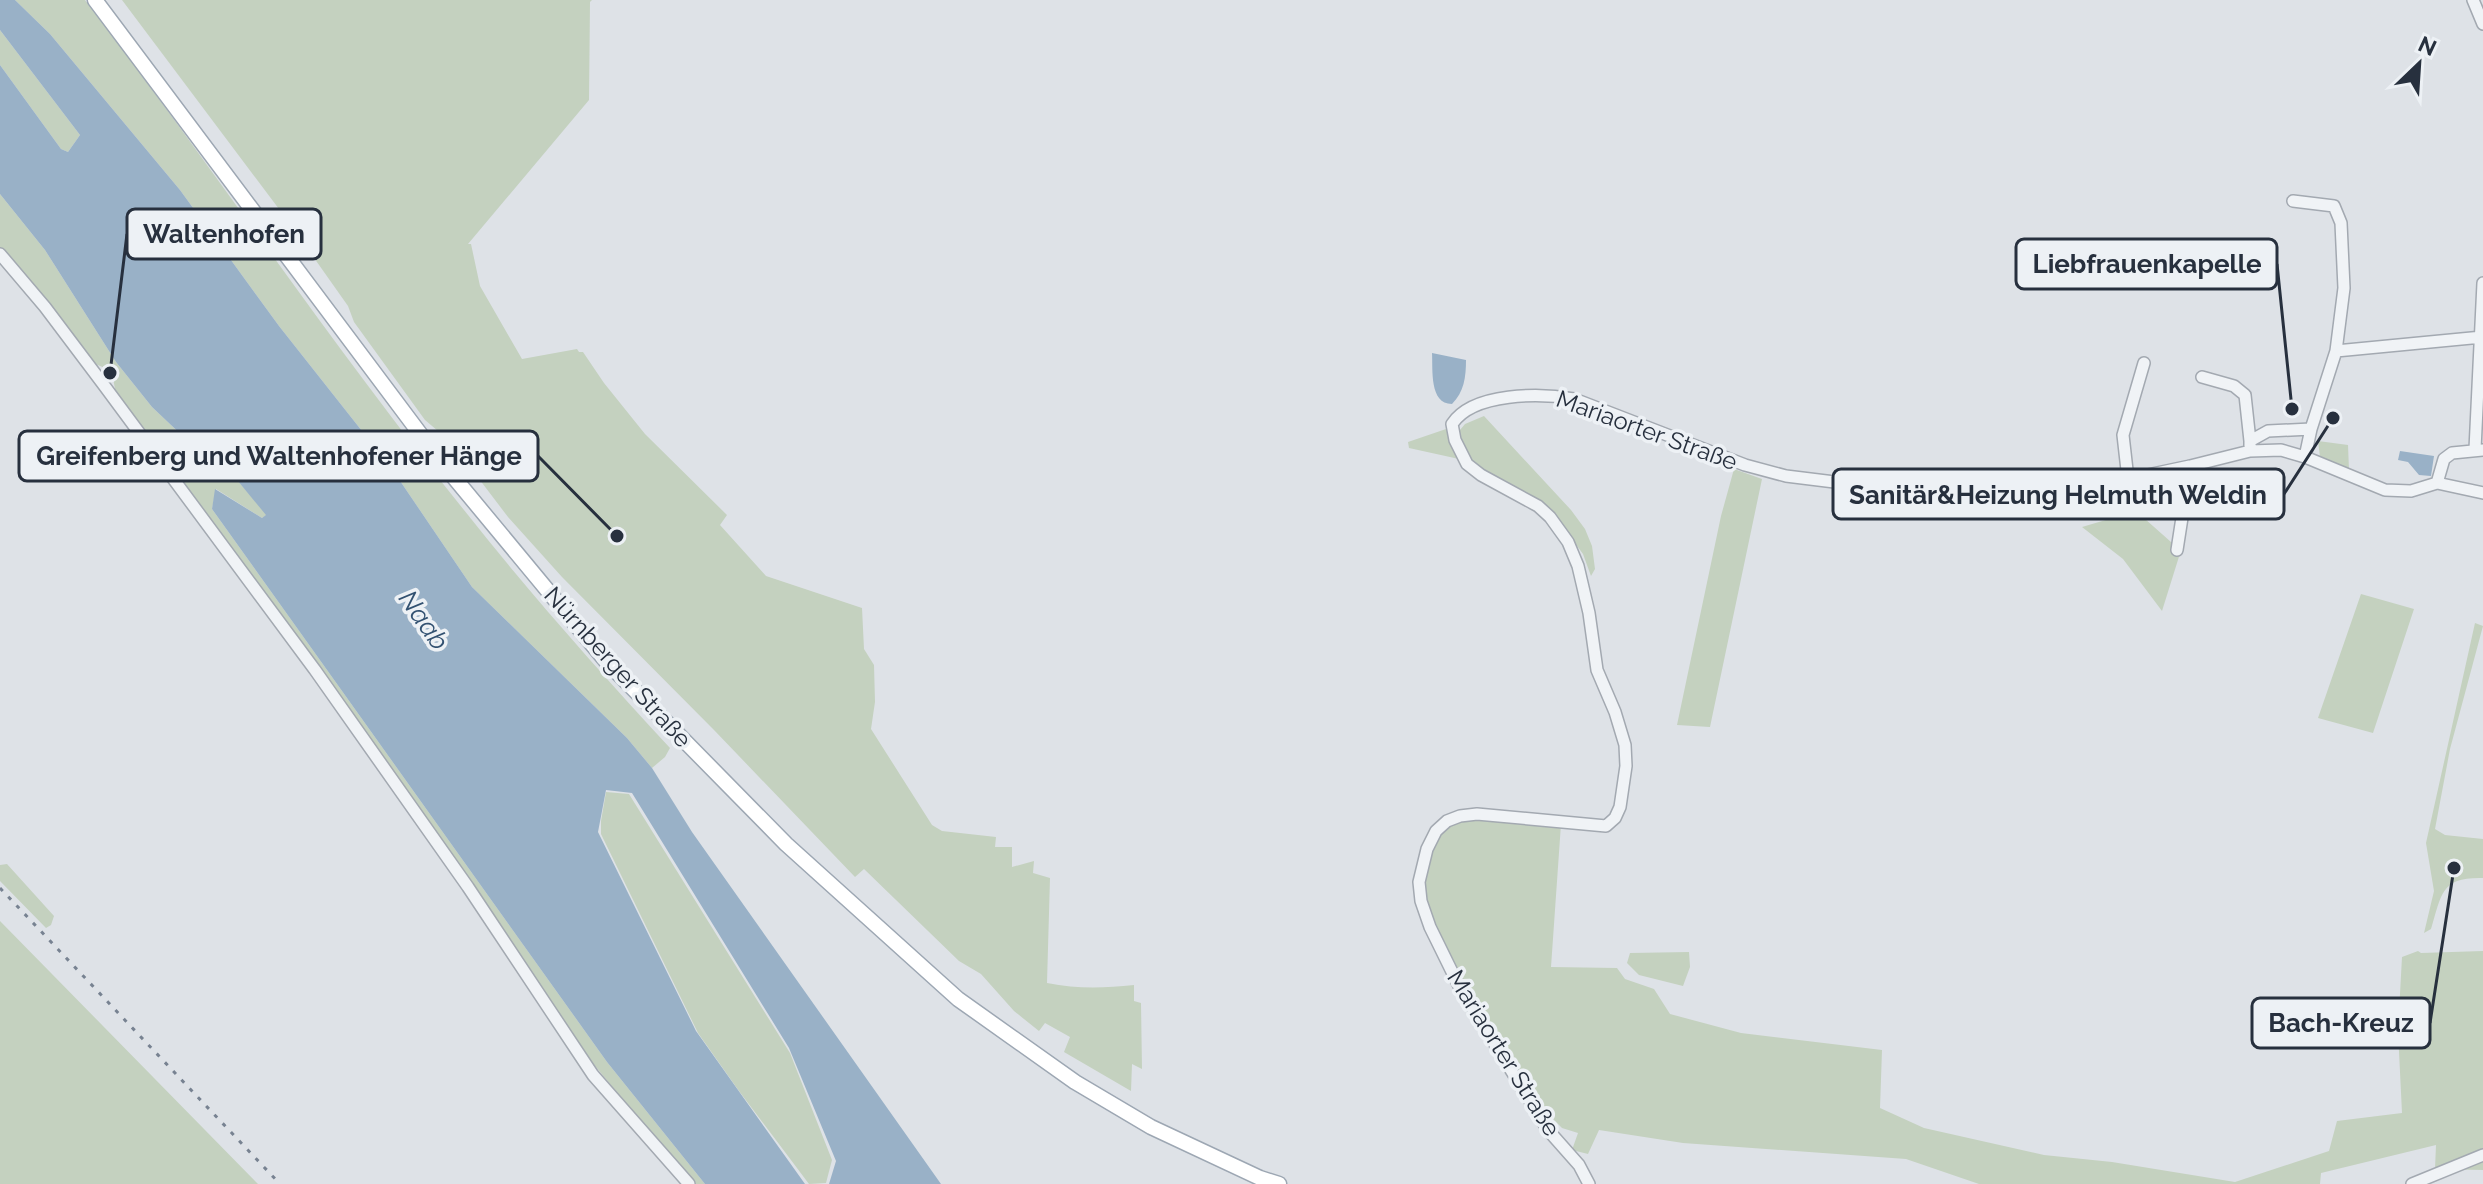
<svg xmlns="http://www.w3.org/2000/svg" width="2483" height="1184" viewBox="0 0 2483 1184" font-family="Raleway,sans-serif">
<rect width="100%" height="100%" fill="#dee2e7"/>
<path fill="#c4d1bf" d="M15 0H85C215 170 334 349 468 515 532 596 601 673 670 748L665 757 652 768 627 738 472 587 392 469 279 326 180 190 50 34Z
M122 0H592L590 2 589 100 468 244H471L480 286 522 359 577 349 579 352H583L604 383 645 434 727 515 720 525 766 576 862 608 864 649 874 665 875 702 871 729 932 825 942 831 996 837 995 847H1012V867L1034 861 1033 873 1050 878 1047 983C1077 989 1104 988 1134 985V1001L1141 1003 1142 1069 1132 1064 1131 1091 1064 1052 1070 1037 1045 1023 1039 1031 1014 1011 981 974 959 961 864 869 855 877 714 730 562 577 508 517 470 467 465 454 425 420 354 322 348 306 288 221Z
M0 30 80 135 68 152 61 149 0 65Z
M0 194 45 250 116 362 152 407 190 443 233 475 267 515 262 518 216 489 212 509 607 1062 705 1184H696L651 1134 573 1039 299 641 120 400 115 389 113 378 118 373 115 368 107 369 91 362 0 247Z
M1484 416 1571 510 1585 529 1592 546 1595 569 1591 576 1583 554 1558 520 1476 470 1459 440 1460 430 1465 424Z
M1449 428 1459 459 1409 448 1408 442Z
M2318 441 2348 445 2349 470 2320 457Z
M1734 469 1762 479 1710 727 1677 725 1721 516Z
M2136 511 2171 542 2182 547 2162 611 2123 559 2082 527Z
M2361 594 2414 609 2373 733 2318 718Z
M2475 623 2483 626 2450 749 2435 829 2445 835 2483 839V878C2441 877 2442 893 2431 929L2424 933 2434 891 2426 843Z
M606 792 629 794 790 1053 832 1160 826 1183 809 1184 739 1091 698 1033 601 834V821Z
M1465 817 1561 824 1551 967 1617 968 1625 979 1654 989 1670 1014 1741 1033 1882 1050 1880 1108 1924 1128 2044 1155 2112 1162 2235 1182 2329 1151 2337 1121 2402 1113 2398 1031 2402 957 2418 951 2421 953 2483 951V1170L2435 1169 2436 1145 2321 1173 2320 1184H1979L1906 1159 1683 1143 1599 1130 1588 1154 1572 1150 1578 1133 1562 1128 1538 1104 1457 980 1424 899V867L1437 835 1446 826Z
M7 864 54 916 51 925 46 928 0 881V865Z
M0 921 258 1184H0Z
M1689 952 1690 967 1683 986 1639 975 1627 963 1630 953Z"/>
<path fill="#99b1c7" d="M0 0H15L50 34 180 190 279 326 392 469 472 587 627 738 652 768 692 832 941 1184H829L836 1161 789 1048 632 793 606 790 598 832 696 1031 805 1184H705L607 1062 212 509 215 489 262 518 266 515 233 475 190 443 152 407 116 362 45 250 0 194V65L61 149 68 152 80 135 0 30Z
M1432 353 1466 360C1466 377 1464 392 1452 404 1429 404 1433 369 1432 353Z
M2400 451 2434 456 2431 476 2419 475 2408 462 2398 460Z"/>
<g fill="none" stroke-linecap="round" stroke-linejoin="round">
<g stroke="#a3a9b1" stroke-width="14">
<path id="minor" d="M2473 0 2483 24
M2293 201 2334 206 2341 223 2344 288 2336 351 2311 429 2305 457
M0 254 45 307 103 384 315 670 468 887 593 1075 689 1184
M2336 351 2482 337
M2202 377 2234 386 2245 395 2250 441
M2250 446V441L2268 431 2311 429
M2475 449 2483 283
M2128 479 2123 435 2144 363
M2437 483 2444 459 2452 453 2483 450
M2177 550 2190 466
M1589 1184 1579 1165 1548 1130 1459 986 1430 927 1421 901 1419 882 1427 849 1436 831 1447 821 1460 816 1477 814 1606 826 1615 818 1620 807 1626 766 1625 745 1615 712 1597 670 1589 613 1578 566 1568 542 1550 517 1538 506 1481 475 1467 464 1455 440 1452 424C1473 392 1541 393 1574 399L1745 465 1786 476 1996 502 2039 498 2190 466 2250 451 2281 450 2305 457 2385 490 2411 491 2437 483 2483 493
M2412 1184 2483 1155"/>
</g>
<g stroke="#9da7b3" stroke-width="17">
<path id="major" d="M95 0 442 463 606 661 786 844 958 999 1075 1082 1151 1127 1260 1178 1279 1184"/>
</g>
<use href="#minor" stroke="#f0f3f6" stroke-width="11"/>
<use href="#major" stroke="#fff" stroke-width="14"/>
<path stroke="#778291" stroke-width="3" stroke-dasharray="4 8" stroke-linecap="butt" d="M0 888 280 1184"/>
</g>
<g text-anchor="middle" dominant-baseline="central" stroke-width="7" stroke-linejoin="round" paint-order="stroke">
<g font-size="24" fill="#27303e" stroke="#edf1f5">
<text transform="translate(1647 430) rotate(20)">Mariaorter Straße</text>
<text transform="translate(618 667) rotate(48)">Nürnberger Straße</text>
<text transform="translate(1504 1053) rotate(58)">Mariaorter Straße</text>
</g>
<g font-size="26" font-style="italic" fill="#325171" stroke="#edf1f5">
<text transform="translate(424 620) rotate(55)">Naab</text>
</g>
</g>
<path fill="none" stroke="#27303e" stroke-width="3" d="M110 373L127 234M2292 409L2277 264M617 536L538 456M2333 418L2284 494M2454 868L2430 1023"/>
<g fill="#27303e" stroke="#edf1f5" stroke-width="3">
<circle cx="110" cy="373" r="8"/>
<circle cx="2292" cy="409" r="8"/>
<circle cx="617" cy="536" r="8"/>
<circle cx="2333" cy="418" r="8"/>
<circle cx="2454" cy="868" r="8"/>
</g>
<g fill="#edf1f5" stroke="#27303e" stroke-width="3">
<rect x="127" y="209" width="194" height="50" rx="8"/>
<rect x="2016" y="239" width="261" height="50" rx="8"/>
<rect x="19" y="431" width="519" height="50" rx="8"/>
<rect x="1833" y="469" width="451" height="50" rx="8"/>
<rect x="2252" y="998" width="178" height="50" rx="8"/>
</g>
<g font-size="26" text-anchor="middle" font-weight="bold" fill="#27303e">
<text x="224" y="243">Waltenhofen</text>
<text x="2147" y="273">Liebfrauenkapelle</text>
<text x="279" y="465">Greifenberg und Waltenhofener Hänge</text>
<text x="2058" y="504">Sanitär&amp;Heizung Helmuth Weldin</text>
<text x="2341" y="1032">Bach-Kreuz</text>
</g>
<g transform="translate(2419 64) rotate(25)" stroke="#edf1f5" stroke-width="6" paint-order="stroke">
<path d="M0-6L14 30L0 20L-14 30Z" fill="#27303e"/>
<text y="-12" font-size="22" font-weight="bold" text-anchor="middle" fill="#27303e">N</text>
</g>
</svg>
